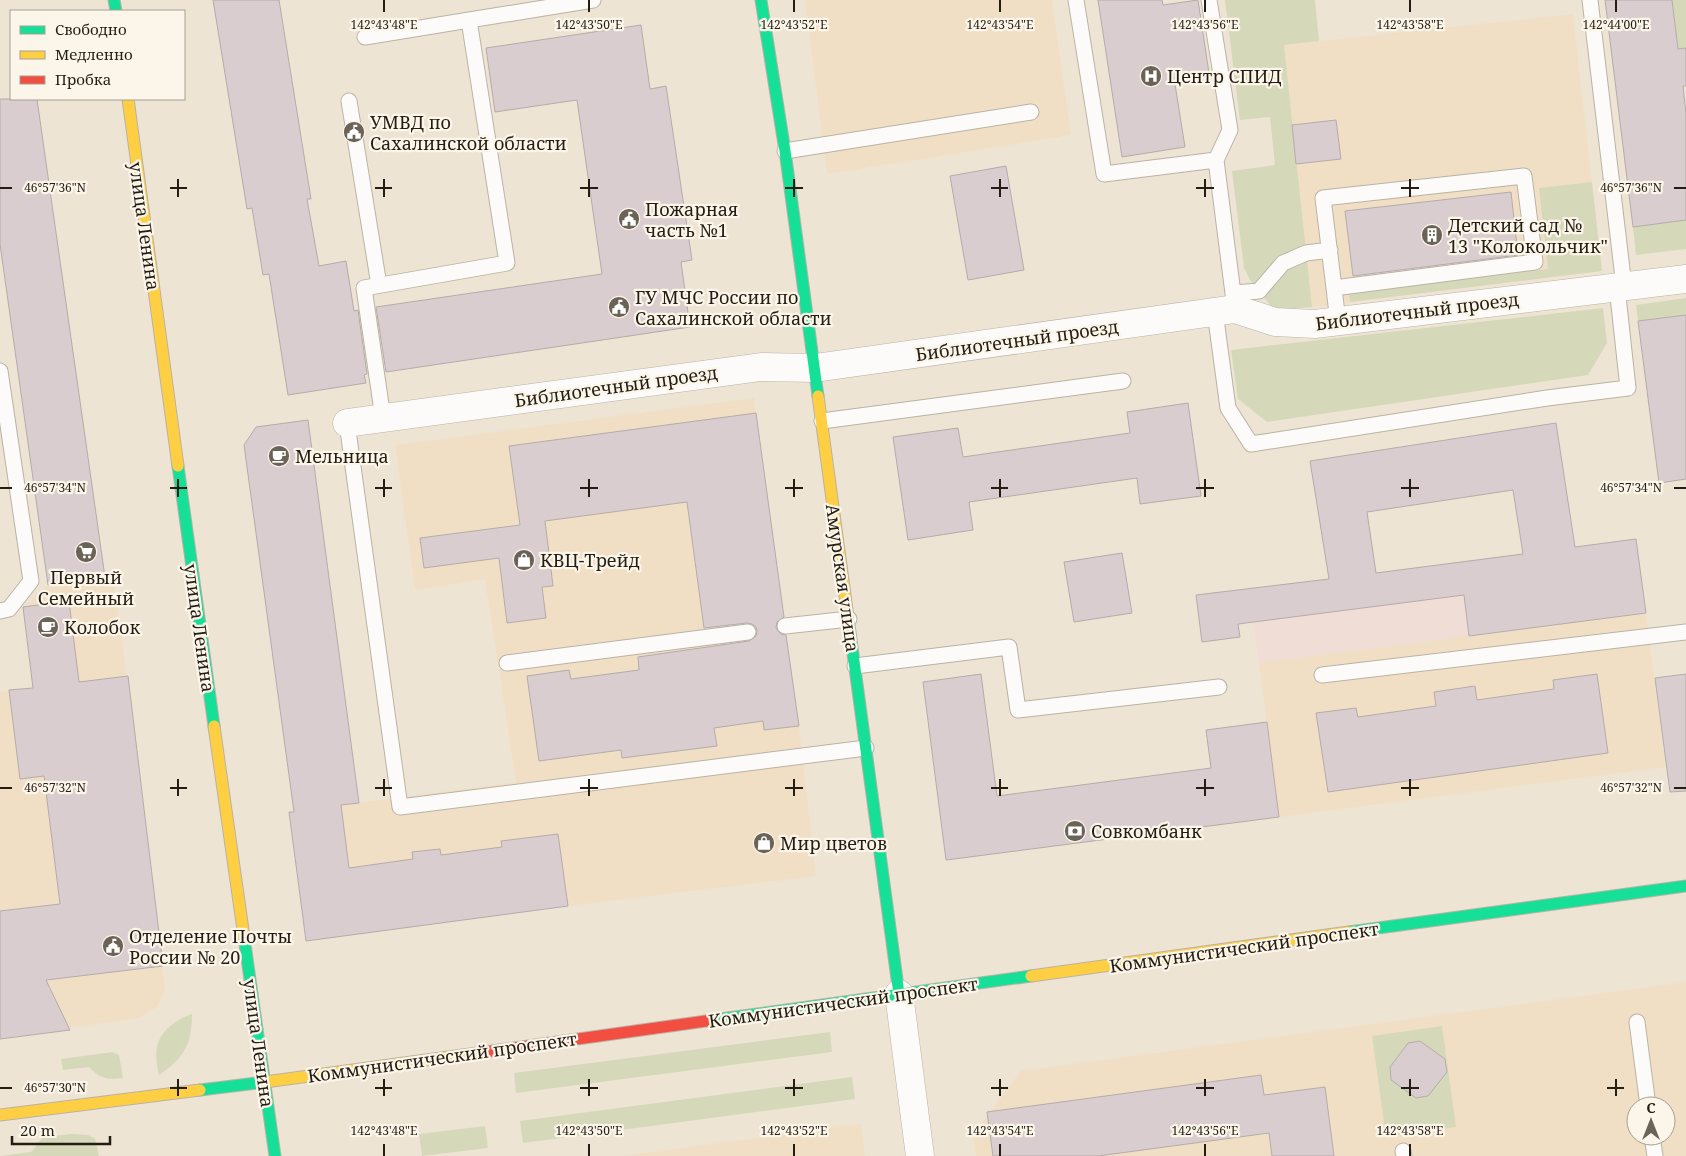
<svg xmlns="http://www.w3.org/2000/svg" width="1686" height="1156" viewBox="0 0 1686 1156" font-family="'Noto Serif',serif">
<rect width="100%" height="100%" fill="#eee4d4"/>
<path fill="#f1dfc5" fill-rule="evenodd" d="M805 0H1052L1071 135 827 174Z
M1573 14 1602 271 1312 307 1284 45Z
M754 398 799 726 816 876 568 906 306 941 289 812 516 782 485 579 415 590 395 445Z
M113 576 127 676 165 989 158 1006 140 1018 0 1037V692L32 688 23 607 48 585Z
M1646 613 1666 767 1279 817 1259 663Z
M1686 982V1156H976L973 1134 1021 1071ZM1636 1106H1666V1136H1636Z
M861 1124 865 1156H622Z"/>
<path fill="#f0ddd6" d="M1636 539 1646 613 1259 663 1247 588 1278 586Z"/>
<path fill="#d5d9ba" d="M1225 0H1315L1319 41 1284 45 1312 307 1274 310 1250 280 1244 268 1232 171 1275 165 1270 117 1240 120Z
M1672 0H1686V48L1678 49Z
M1592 182 1602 271 1350 302 1349 294 1548 269 1539 188Z
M1686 220V249L1636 255 1633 227Z
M1686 298V315L1638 321 1636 305Z
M1603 308 1607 343 1588 375 1267 422 1238 399 1231 350Z
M192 1014C192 1045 184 1058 159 1075 157 1066 155 1056 157 1047 160 1031 178 1018 192 1014Z
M1442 1026 1456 1127 1386 1137 1372 1036Z
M830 1032 832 1052 516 1093 514 1073Z
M113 1052 119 1055 123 1078C106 1080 101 1079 89 1067L63 1070 61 1059Z
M852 1077 855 1099 523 1143 520 1121Z
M485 1126 488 1148 422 1156 419 1134Z
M72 1134 88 1135 95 1139 99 1156H0L31 1152 43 1137Z"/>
<path fill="#d9cdcf" stroke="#b4acaa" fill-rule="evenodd" d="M213 0H279L311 199H307L319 266 346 261 354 311 358 310 367 374 364 375 366 383 288 395 269 274 263 275 252 208 247 209Z
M1098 0H1162L1163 5 1198 0 1209 73 1174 78 1185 147 1122 157Z
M1605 0H1672L1678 49 1686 48V86H1683L1686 113V220L1633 227Z
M641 25 650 89 666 86 692 260 681 262 690 327 386 372 376 307 602 274 577 100 495 112 486 48Z
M0 99H37L105 577 48 585 0 244Z
M1336 120 1341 159 1296 164 1292 125Z
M1006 166 1024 270 968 280 950 176Z
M1511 192 1518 255 1353 276 1345 211Z
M1686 315V479L1659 483 1638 321Z
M1188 403 1201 496 1140 504 1137 478 969 502 973 530 908 540 893 437 958 428 963 457 1130 433 1127 412Z
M756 413 784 617 777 622 776 628 781 634 786 635 799 726 764 730 763 721 714 728 717 746 622 758 621 750 539 761 527 676 569 670 571 679 639 670 638 657 749 641 756 636 757 631 756 627 752 624 747 623 704 628 687 502 545 521 553 586 542 587 546 618 507 623 499 558 424 568 420 538 520 525 509 446Z
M308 420 359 803 341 805 349 868 413 859 412 852 440 849 441 855 502 847 501 841 558 834 568 906 306 941 289 812H294L244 445 256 427Z
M1556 423 1575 547 1636 539 1646 613 1469 636 1464 595 1238 624 1240 637 1202 642 1196 595 1329 579 1310 461ZM1513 490 1523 554 1376 573 1367 512Z
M1122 553 1132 613 1074 622 1064 562Z
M69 601 79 682 128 676 163 966 46 980 70 1030 0 1039V911L60 904 44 776 20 779 9 690 33 688 23 607Z
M981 674 997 796 1211 768 1206 730 1267 722 1279 817 946 860 923 682Z
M1597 674 1608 753 1328 792 1316 713 1356 708 1358 717 1436 706 1434 692 1475 686 1477 700 1554 689 1553 680Z
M1686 674V791L1670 792 1655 678Z
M1420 1041 1445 1059 1447 1072 1428 1096 1416 1098 1391 1080 1390 1067 1408 1043Z
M1261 1075 1264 1095 1325 1087 1334 1156H1272L1269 1133 1098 1156H993L987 1112Z"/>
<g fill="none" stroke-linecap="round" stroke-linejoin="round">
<g stroke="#bab2a6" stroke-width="17">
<path id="lane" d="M1076 0 1104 174 1216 160
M1209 0 1230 130 1216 160 1235 309
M1590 0 1624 286
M365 37 593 0
M349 101 379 285
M785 151 1031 112
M1334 288 1323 198 1524 176 1535 262 1334 288 1338 322
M1234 293 1259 291 1283 263 1306 253 1330 250
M1215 312 1228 408 1251 444 1547 398 1628 388 1617 287
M0 371 31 581 9 609 0 611
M383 418 364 288 507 263 469 20
M822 421 1123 381
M347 423 400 807 866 748
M785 626 849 619
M507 663 748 632
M855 666 1009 647 1018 710 1219 687
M1322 675 1686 632
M1637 1022 1648 1106
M1652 1136 1655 1156
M1403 1151 1404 1156"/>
</g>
<g stroke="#bab2a6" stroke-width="29">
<path id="street" d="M347 423 761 367 815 368 1235 309 1275 322 1315 324 1686 279
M899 994 920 1156"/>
</g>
<g stroke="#bab2a6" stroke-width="13">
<path id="fast" d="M114 0 116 11
M761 0 785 151 818 396
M178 466 214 726
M848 617 899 994
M1349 932 1686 886
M244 937 275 1156
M713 1020 1031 976
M200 1090 265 1082"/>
</g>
<g stroke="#bab2a6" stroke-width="13">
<path id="slow" d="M128 99 178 466
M818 396 848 617
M214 726 244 937
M1031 976 1349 932
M265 1082 485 1052
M0 1115 200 1090"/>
</g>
<g stroke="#bab2a6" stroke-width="13">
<path id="jam" d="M485 1052 713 1020"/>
</g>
<use href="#lane" stroke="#fcfbf9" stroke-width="15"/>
<use href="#street" stroke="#fcfbf9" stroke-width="28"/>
<use href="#fast" stroke="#16e098" stroke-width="11"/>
<use href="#slow" stroke="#ffcf43" stroke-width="11"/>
<use href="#jam" stroke="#f24e42" stroke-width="11"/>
</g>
<path fill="none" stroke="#241d13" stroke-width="2" d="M384 0V12M589 0V12M794 0V12M1000 0V12M1205 0V12M1410 0V12M1616 0V12M178 179V197M384 179V197M589 179V197M794 179V197M1000 179V197M1205 179V197M1410 179V197M0 188H12M170 188H187M375 188H392M580 188H598M785 188H803M991 188H1008M1196 188H1214M1401 188H1419M1674 188H1686M178 479V497M384 479V497M589 479V497M794 479V497M1000 479V497M1205 479V497M1410 479V497M0 488H12M170 488H187M375 488H392M580 488H598M785 488H803M991 488H1008M1196 488H1214M1401 488H1419M1674 488H1686M178 779V796M384 779V796M589 779V796M794 779V796M1000 779V796M1205 779V796M1410 779V796M0 788H12M170 788H187M375 788H392M580 788H598M785 788H803M991 788H1008M1196 788H1214M1401 788H1419M1674 788H1686M178 1079V1096M384 1079V1096M589 1079V1096M794 1079V1096M1000 1079V1096M1205 1079V1096M1410 1079V1096M1616 1079V1096M0 1088H12M170 1088H187M375 1088H392M580 1088H598M785 1088H803M991 1088H1008M1196 1088H1214M1401 1088H1419M1607 1088H1624M384 1144V1156M589 1144V1156M794 1144V1156M1000 1144V1156M1205 1144V1156M1410 1144V1156"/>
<defs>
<g id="hospital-disc" transform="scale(1.125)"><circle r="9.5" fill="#6b6357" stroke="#fcf5e9"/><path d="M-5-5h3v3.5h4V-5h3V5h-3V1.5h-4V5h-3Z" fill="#fff"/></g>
<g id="civic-disc" transform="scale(1.125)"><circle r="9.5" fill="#6b6357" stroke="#fcf5e9"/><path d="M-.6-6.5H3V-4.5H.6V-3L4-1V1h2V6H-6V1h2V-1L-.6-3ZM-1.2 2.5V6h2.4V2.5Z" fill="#fff"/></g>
<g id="building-disc" transform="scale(1.125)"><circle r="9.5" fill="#6b6357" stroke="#fcf5e9"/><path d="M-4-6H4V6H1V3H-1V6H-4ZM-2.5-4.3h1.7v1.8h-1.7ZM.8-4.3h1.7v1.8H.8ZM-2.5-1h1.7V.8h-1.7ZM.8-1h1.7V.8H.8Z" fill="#fff"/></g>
<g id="cafe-disc" transform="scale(1.125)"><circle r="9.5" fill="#6b6357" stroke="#fcf5e9"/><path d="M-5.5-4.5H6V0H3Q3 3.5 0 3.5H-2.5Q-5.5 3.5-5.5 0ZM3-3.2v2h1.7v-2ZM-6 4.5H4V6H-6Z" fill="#fff"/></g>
<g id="supermarket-disc" transform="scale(1.125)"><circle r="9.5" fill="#6b6357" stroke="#fcf5e9"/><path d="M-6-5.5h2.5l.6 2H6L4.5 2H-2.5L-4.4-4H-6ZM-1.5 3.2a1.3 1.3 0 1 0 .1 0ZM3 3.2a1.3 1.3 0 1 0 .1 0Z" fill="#fff"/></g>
<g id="shop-disc" transform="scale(1.125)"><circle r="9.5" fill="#6b6357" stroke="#fcf5e9"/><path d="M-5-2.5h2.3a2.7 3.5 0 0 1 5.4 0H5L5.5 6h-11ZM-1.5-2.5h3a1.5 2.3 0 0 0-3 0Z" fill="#fff"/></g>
<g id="bank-disc" transform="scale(1.125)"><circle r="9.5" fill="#6b6357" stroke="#fcf5e9"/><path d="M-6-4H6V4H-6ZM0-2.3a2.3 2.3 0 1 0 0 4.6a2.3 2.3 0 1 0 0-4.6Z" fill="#fff"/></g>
</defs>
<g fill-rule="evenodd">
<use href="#hospital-disc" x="1151" y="76"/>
<use href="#civic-disc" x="354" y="132"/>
<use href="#civic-disc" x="629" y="219"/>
<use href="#building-disc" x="1432" y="235"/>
<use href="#civic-disc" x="619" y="307"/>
<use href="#cafe-disc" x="279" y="456"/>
<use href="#supermarket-disc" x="86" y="552"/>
<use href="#shop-disc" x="524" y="560"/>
<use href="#cafe-disc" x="48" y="627"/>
<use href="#bank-disc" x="1075" y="831"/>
<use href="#shop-disc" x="764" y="843"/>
<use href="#civic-disc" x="113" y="946"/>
</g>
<g text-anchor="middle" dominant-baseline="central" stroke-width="4.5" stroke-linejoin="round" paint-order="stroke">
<g font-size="18" fill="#241d13" stroke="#fcf5e9" text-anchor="start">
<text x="1167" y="76">Центр СПИД</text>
<text x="370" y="122">УМВД по<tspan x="370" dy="21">Сахалинской области</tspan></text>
<text x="645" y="209">Пожарная<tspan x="645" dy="21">часть №1</tspan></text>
<text x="1448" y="225">Детский сад №<tspan x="1448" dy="21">13 "Колокольчик"</tspan></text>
<text x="635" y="297">ГУ МЧС России по<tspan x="635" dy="21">Сахалинской области</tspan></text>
<text x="295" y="456">Мельница</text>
<text x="540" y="560">КВЦ-Трейд</text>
<text x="86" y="577" text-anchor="middle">Первый<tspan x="86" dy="21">Семейный</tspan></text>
<text x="64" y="627">Колобок</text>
<text x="1091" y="831">Совкомбанк</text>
<text x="780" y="843">Мир цветов</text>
<text x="129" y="936">Отделение Почты<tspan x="129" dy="21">России № 20</tspan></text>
</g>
<g font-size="18" fill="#241d13" stroke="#fcf5e9">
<text transform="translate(145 226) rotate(82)">улица Ленина</text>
<text transform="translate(1417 311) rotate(-7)">Библиотечный проезд</text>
<text transform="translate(1017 340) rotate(-8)">Библиотечный проезд</text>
<text transform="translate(616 386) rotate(-8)">Библиотечный проезд</text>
<text transform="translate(843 578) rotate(82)">Амурская улица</text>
<text transform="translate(200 628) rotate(82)">улица Ленина</text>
<text transform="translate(1244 947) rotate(-8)">Коммунистический проспект</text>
<text transform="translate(843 1002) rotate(-8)">Коммунистический проспект</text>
<text transform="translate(259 1043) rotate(82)">улица Ленина</text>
<text transform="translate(442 1057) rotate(-8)">Коммунистический проспект</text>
</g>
</g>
<g font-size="12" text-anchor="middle" fill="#241d13" stroke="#fcf5e9" stroke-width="4.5" stroke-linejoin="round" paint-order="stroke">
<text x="384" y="29">142°43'48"E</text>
<text x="589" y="29">142°43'50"E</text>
<text x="794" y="29">142°43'52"E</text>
<text x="1000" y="29">142°43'54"E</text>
<text x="1205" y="29">142°43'56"E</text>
<text x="1410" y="29">142°43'58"E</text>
<text x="1616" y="29">142°44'00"E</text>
<text x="55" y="192">46°57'36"N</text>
<text x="1631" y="192">46°57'36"N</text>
<text x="55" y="492">46°57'34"N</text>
<text x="1631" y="492">46°57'34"N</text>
<text x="55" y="792">46°57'32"N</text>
<text x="1631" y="792">46°57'32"N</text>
<text x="55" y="1092">46°57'30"N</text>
<text x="384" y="1135">142°43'48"E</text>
<text x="589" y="1135">142°43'50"E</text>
<text x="794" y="1135">142°43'52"E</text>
<text x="1000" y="1135">142°43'54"E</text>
<text x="1205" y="1135">142°43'56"E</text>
<text x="1410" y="1135">142°43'58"E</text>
</g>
<rect x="10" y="10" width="175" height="90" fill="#fcf5e9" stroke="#a69f93"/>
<rect x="20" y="26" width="25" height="8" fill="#16e098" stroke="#a69f93"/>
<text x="55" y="35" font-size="15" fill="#241d13">Свободно</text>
<rect x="20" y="51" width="25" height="8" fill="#ffcf43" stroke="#a69f93"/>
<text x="55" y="60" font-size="15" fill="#241d13">Медленно</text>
<rect x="20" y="76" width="25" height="8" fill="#f24e42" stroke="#a69f93"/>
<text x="55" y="85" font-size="15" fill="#241d13">Пробка</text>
<g transform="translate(1651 1121)"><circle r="24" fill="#fcf5e9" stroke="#a69f93"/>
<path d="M0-4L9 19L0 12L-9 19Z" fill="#6b6357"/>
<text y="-8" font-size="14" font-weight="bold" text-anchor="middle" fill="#241d13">С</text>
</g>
<path d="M12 1136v8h98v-8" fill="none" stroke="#241d13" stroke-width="2.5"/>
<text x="20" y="1136" font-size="15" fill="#241d13" stroke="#fcf5e9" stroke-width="4" paint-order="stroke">20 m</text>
</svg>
